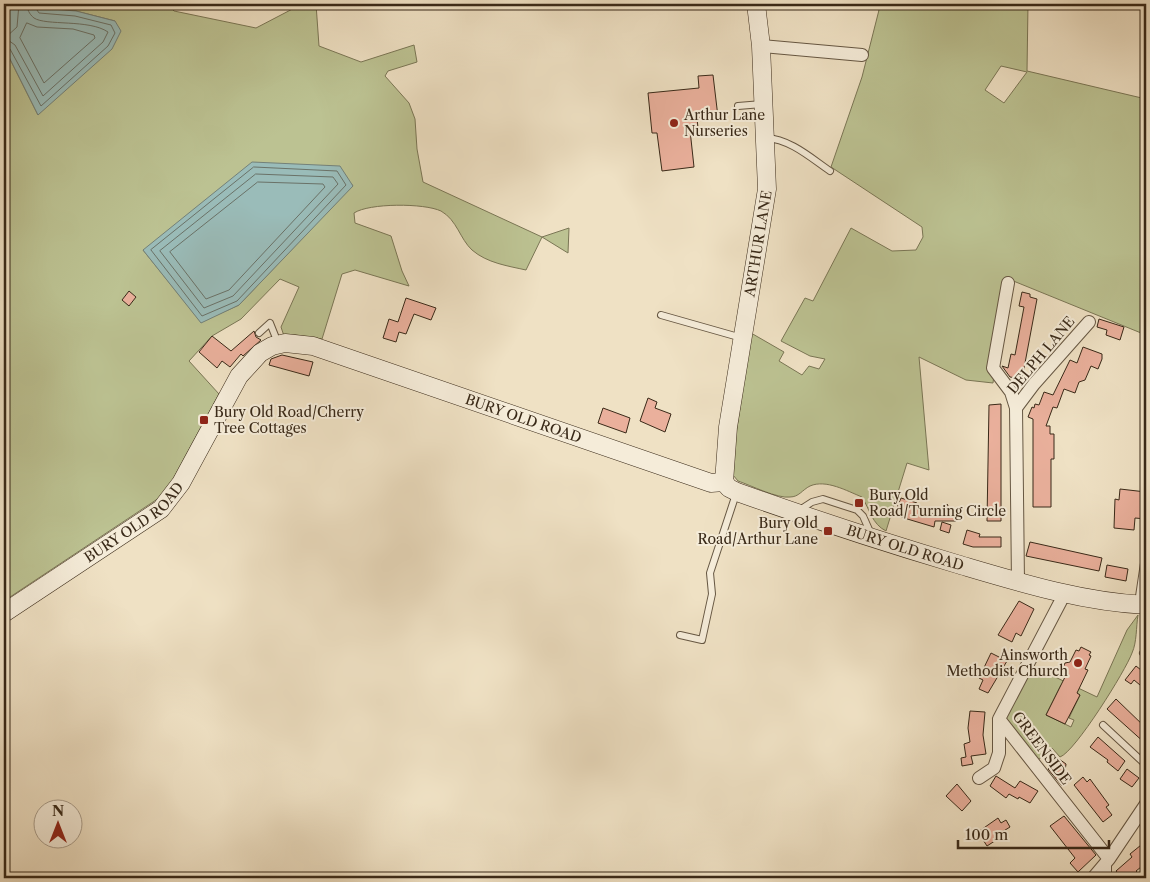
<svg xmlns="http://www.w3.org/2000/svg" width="1150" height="882" viewBox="0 0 1150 882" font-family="'Libre Caslon Text',serif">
<rect width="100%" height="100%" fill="#efe1c4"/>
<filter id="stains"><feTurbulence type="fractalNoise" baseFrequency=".004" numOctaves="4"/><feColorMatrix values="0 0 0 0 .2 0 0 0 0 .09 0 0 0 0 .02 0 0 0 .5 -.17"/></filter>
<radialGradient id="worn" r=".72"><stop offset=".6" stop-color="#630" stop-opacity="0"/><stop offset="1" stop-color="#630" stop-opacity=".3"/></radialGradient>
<path fill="#bcc292" stroke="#7a7655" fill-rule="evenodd" d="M4 4 8 6 4 47Z
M37 4H167L174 11 256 28 302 4H316L319 46 361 62 414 45 417 62 388 71 385 76 409 103 415 119 417 149 423 182 542 237 569 228 568 253 542 237 526 270C508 266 487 263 472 250 460 239 457 220 441 211 424 203 369 203 354 213L355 223 391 236 402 271 409 286 355 270 342 274 322 339 295 335 284 336 281 327 299 287 280 279 241 319 212 336 189 361 219 394 165 494 4 601V47L38 115 115 21 76 11 40 8ZM353 185 239 305 201 322 143 250Z
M862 4H1028L1027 71 1146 99V335L1006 278 993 383 966 380 919 357 929 470 907 463 886 531C872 524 870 510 862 497 847 491 826 479 810 486 802 490 799 497 790 497 778 499 750 485 738 481L733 475 736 434 751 333 784 352 779 361 802 375 809 366 819 369 825 359 810 356 781 341 805 298 813 301 851 228 892 251 916 250 923 237 922 227 831 167 862 77 879 10ZM1001 66 1027 72 1004 103 985 90Z
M1138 615C1136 627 1137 642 1132 653 1126 670 1075 752 1060 757L1052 748 1038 760 1007 720 1006 716 1032 666 1097 697 1127 630ZM1061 685 1080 695 1069 718 1074 720 1071 727 1046 715Z"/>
<path fill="#9abcb9" stroke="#738179" d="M7 4H37L40 8 76 11 115 21 121 31 112 49 38 115 4 47Z
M252 162 340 166 353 186 239 305 201 323 143 250Z"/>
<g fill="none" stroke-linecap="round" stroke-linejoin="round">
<path stroke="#6a7268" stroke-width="1" d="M19 4 17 27 5 38 15 45 43 96 103 42 108 32C89 19 46 26 34 18 29 14 27 9 27 4
M27 23 37 27 73 29 94 35 95 38 44 83 20 38Z
M4 46 10 49 41 106 108 46 115 33 111 25 75 16 39 13 33 4
M254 167 337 171 346 185 237 301 202 316 151 250Z
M256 174 333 177 338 184 233 296 204 308 160 251Z
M258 182 323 184 325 187 229 290 206 299 170 252Z"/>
</g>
<path fill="#eab09c" stroke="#392918" d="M713 75 718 117 697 118 698 128 690 130 694 167 662 171 657 133H652L648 93 699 88 698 76Z
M129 291 136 297 129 306 122 300Z
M1022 292 1030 294V297L1037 299 1022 379 1010 377 1002 366 1008 368 1011 354 1015 355 1024 307 1019 306Z
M406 298 436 308 431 320 414 314 406 334 399 332 396 342 383 338 389 319 398 322Z
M1099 319 1124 327 1120 340 1106 335 1107 330 1097 327Z
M254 331 256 337 261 340 243 356 241 354 230 367 222 361 217 368 199 352 212 336 231 351Z
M1083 347 1102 354V359L1098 369 1091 366 1085 380 1079 382 1075 393 1064 389 1057 408 1053 407 1046 426H1050V434H1054V459H1051V507H1033V419L1028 417 1032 407 1034 408 1035 404 1039 405 1044 392 1053 395 1070 360 1077 363Z
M282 355 313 362 309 376 269 365 271 359Z
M648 398 657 402 655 408 671 414 665 432 640 421Z
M1001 404V521H987L989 405Z
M603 408 630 418 626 433 598 423Z
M1120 489 1146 492V519L1135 518 1134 530 1114 528 1115 499 1119 500Z
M901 498 917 503 915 508 944 517 947 504 956 521H935L934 527 894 515Z
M942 522 951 525 949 533 940 530Z
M967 530 980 534 979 537H1001V547H973L963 544Z
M1030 542 1102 558 1099 571 1026 556Z
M1107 565 1128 569 1126 581 1105 577Z
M1019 601 1034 609 1021 636 1016 633 1012 642 998 635Z
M1081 647 1091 652 1089 655 1091 656 1085 669 1088 670 1077 693 1080 695 1065 724 1046 715 1067 673 1062 670 1065 663 1070 662 1076 650 1079 651Z
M991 653 1007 661 988 693 979 689 983 680 979 678Z
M1136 666 1146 674V690L1134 680 1131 684 1125 680Z
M1116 699 1146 728V744L1107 709Z
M970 711 985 712 983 735 986 754 971 756 973 764 962 766 961 758 966 757 964 744 970 742 968 728Z
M1098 737 1125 761 1118 771 1107 762 1108 760 1090 747Z
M1059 759 1066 764 1065 771 1068 774 1062 786 1048 769Z
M1127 769 1139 778 1132 787 1120 779Z
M996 776 1015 788 1020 781 1038 791 1030 803 1019 797 1018 799 1009 794 1006 798 990 786Z
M1083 777 1087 782 1090 779 1109 805 1106 807 1112 815 1103 822 1074 785Z
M957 784 971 801 962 811 946 796Z
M1064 816 1096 855 1078 872 1070 863 1075 858 1050 826Z
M998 818 1001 823 1006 820 1010 827 1002 832 1004 835 987 846 978 832Z
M1146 841V863L1136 871 1143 878H1122L1116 871 1132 857 1130 854Z"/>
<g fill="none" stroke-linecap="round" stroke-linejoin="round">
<g stroke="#665743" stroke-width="8">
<path id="lane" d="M738 106 762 104
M766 138C790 139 811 158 830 171
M661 315 742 338
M259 333 270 323 278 343
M798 511 812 502 823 499 857 510 863 516 871 534
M1138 603 1144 563H1146
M680 635 702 640 712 594 710 573 736 494
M1143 653 1146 656
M1103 725 1146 765
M1108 862V878"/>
</g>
<g stroke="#665743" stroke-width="14">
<path id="street" d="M761 46 862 55
M1008 283 993 368 1011 392 1016 408
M1018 582 1016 408 1034 384 1089 322
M1065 593 999 719 1109 859
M979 778 994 768 999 753V719
M1093 878 1109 859 1146 804"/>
</g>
<g stroke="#392918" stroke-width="19">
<g id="secondary">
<path id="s1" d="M724 482 728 427 767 189 761 46 756 4"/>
<path id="s2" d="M724 482 729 488 737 492C810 518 883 542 957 564 1018 582 1082 602 1146 605"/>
<path id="s3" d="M4 613 161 509 181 483 239 376 260 353 272 346 285 343 313 346 711 483 724 482"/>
</g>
</g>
<use href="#lane" stroke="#f5ecd9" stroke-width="6"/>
<use href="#street" stroke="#f5ecd9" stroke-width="12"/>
<use href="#secondary" stroke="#f5ecd9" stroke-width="18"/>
</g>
<g fill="#8f2418" stroke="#f5ecd9" stroke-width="2">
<circle cx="674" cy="123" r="5"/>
<rect x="199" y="415" width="10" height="10" rx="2.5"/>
<rect x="854" y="498" width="10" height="10" rx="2.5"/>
<rect x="823" y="526" width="10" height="10" rx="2.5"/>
<circle cx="1078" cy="663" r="5"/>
</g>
<g text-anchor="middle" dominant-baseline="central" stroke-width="4" stroke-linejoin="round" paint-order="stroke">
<g font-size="14" fill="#392918" stroke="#f5ecd9" text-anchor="start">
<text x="684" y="115">Arthur Lane<tspan x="684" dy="16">Nurseries</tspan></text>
<text x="214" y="412">Bury Old Road/Cherry<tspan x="214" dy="16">Tree Cottages</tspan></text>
<text x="869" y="495">Bury Old<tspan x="869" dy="16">Road/Turning Circle</tspan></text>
<text x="818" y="523" text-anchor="end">Bury Old<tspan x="818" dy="16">Road/Arthur Lane</tspan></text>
<text x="1068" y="655" text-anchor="end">Ainsworth<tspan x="1068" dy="16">Methodist Church</tspan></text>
</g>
<g font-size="14" fill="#392918" stroke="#f5ecd9">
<text stroke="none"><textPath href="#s1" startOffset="241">ARTHUR LANE</textPath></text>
<text transform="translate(1041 355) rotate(-50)">DELPH LANE</text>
<text stroke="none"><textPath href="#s3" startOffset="652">BURY OLD ROAD</textPath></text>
<text stroke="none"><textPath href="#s3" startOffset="159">BURY OLD ROAD</textPath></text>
<text stroke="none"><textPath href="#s2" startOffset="194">BURY OLD ROAD</textPath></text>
<text transform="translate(1042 748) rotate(53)">GREENSIDE</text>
</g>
</g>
<rect width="1150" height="882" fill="none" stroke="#efe1c4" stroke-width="20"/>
<rect x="5" y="5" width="1140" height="872" fill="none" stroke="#392918" stroke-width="2.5"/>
<rect x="10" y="10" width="1130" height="862" fill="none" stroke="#392918"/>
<g transform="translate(58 824)"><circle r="24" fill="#f5ecd9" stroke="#aa9e8c"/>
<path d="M0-4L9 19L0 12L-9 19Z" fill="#8f2418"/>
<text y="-8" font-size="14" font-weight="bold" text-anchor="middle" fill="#392918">N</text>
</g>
<path d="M958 840v8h151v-8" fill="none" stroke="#392918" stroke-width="2.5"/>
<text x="965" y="840" font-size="15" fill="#392918" stroke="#f5ecd9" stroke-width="4" paint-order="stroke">100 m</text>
<rect width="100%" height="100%" filter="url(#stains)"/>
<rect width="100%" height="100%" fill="url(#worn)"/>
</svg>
